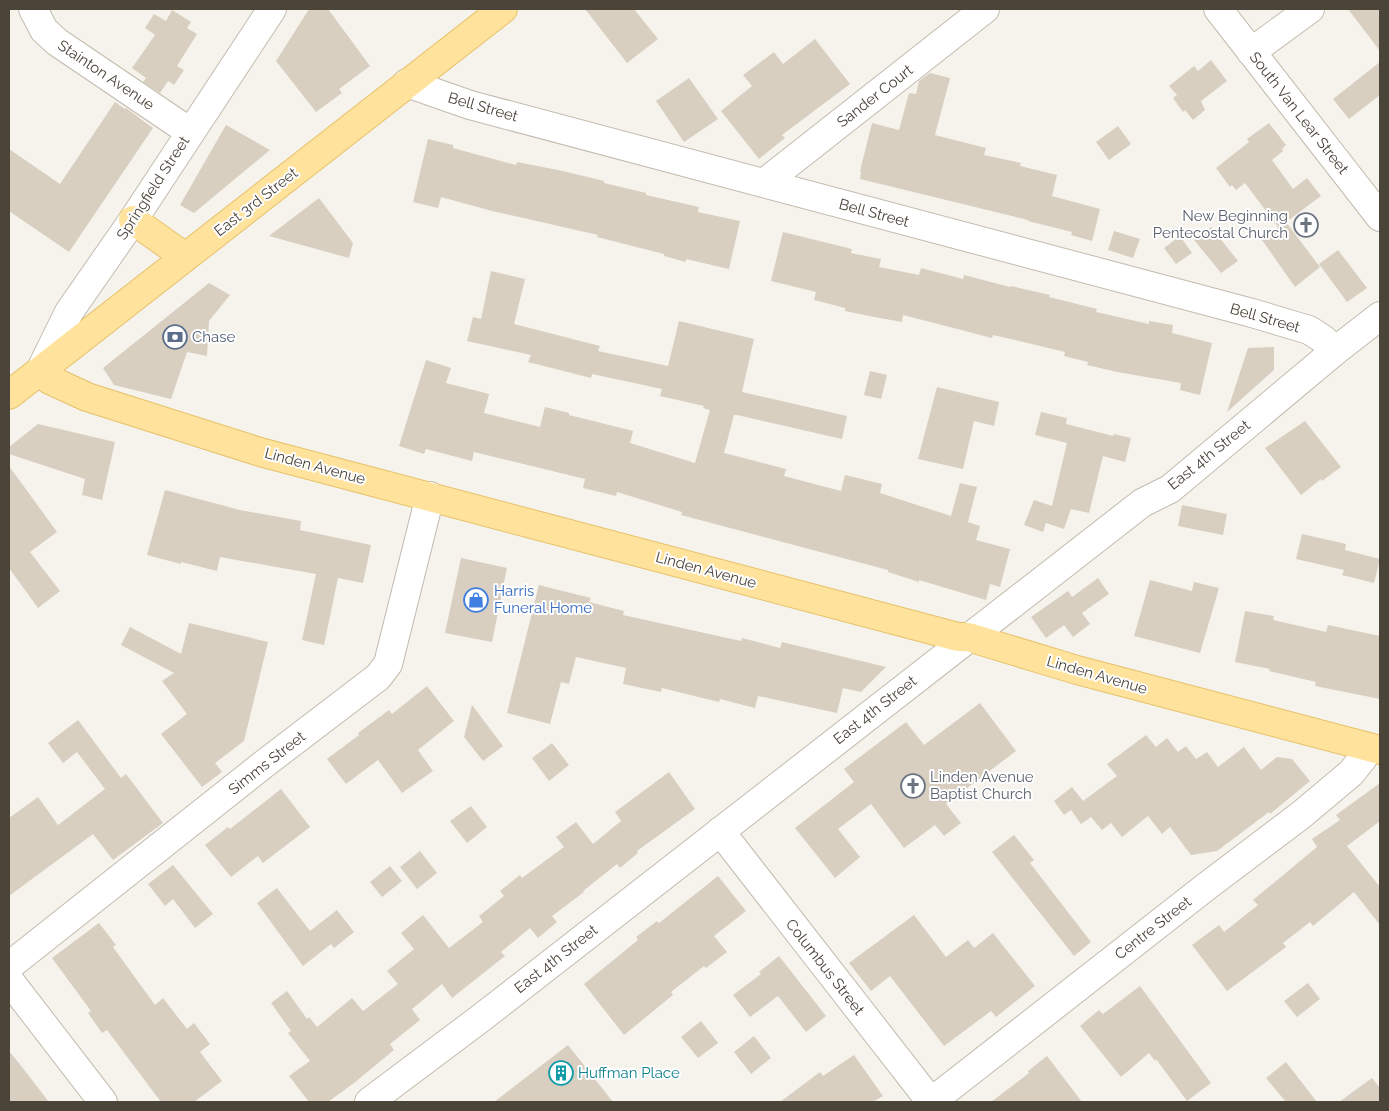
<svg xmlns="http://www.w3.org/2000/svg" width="1389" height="1111" viewBox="0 0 1389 1111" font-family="Raleway,sans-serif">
<rect width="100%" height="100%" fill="#f6f3ec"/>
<path fill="#d8cfc1" d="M309 9H328L370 66 339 89 342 93 316 112 276 61Z
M585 9H634L658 39 627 63Z
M1348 9H1380V51Z
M172 10 191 22 187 28 197 34 177 66 184 70 174 85 168 81 160 93 143 82 146 78 132 68 155 35 145 28 154 14 166 21Z
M815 39 850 84 782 135 785 138 759 159 721 111 752 86 743 75 774 52 783 64Z
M1211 60 1227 81 1201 101 1205 110 1193 120 1185 110 1183 112 1173 98 1177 95 1169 86 1194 66 1198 71Z
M1380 62V95L1349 119 1333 99Z
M930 73 950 78 935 135 986 148 984 155 1021 163 1020 166 1057 175 1052 196 1100 209 1092 241 1071 235 1072 232 1028 221V220L860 179 861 172 860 171 872 123 899 130 909 93 916 94 919 81Z
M689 78 718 119 684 142 656 101Z
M115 102 125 109 126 108 153 128 69 252 9 211V149L60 184Z
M1269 123 1286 145 1282 149 1283 151 1272 160 1293 189 1307 178 1321 196 1286 222 1320 267 1295 287 1262 240 1278 227 1245 183 1236 190 1232 185 1230 187 1216 168 1249 142 1247 139Z
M226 125 270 150 194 213 180 205Z
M1118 126 1131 144 1109 160 1096 142Z
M428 139 453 145V148L516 165 517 162 563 171 604 181V183L646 193V195L699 207 698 212 740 221 729 269 686 259V262L664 256V254L597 237 598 235 492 211 441 197 438 208 413 202Z
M319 198 353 243 349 258 269 236Z
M1211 227 1238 261 1221 273 1194 240Z
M1114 231 1140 239 1133 258 1108 250Z
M783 232 852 249 851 253 881 259 879 267 919 275 921 268 963 279 964 275 1010 287 1011 286 1050 295 1049 297 1097 309 1096 312 1149 324V321L1173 325 1172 333 1212 343 1200 395 1180 390 1181 383 1117 372 1087 365 1088 362 1064 356 1065 352 1015 340 993 335 992 338 903 315 902 322 869 316 845 311V308L814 300 816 292 771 281Z
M1180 236 1192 253 1176 264 1164 248Z
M1338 250 1367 288 1347 302 1319 264Z
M491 271 525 279 514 324 600 346 598 351 668 366 679 321 754 339 742 392 847 416 842 439 737 415H734L724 453 786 469 784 476 841 491 845 475 882 484 880 493 951 516 960 483 977 487 968 522 980 526 976 540 1010 549 1000 587 990 584 986 600 919 580V582L888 572V570L681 515 682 512 617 492 616 496 583 488 585 479 474 452 472 461 426 449 424 454 399 446 426 360 451 368 446 383 489 394 484 413 540 427 545 407 569 413V415L633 431 630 443 695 463 710 410 703 408 704 406 660 396 662 389 592 374 591 378 528 362 531 355 467 341 473 317 481 319Z
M209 283 230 295 209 321 207 356 187 352 171 399 114 385 103 368Z
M1274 347V370L1227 412 1248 348Z
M870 371 887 375 881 399 864 395Z
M937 387 999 402 994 426 974 421 963 469 918 459Z
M1041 412 1067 418 1066 424 1113 436 1114 434 1131 438 1125 462 1103 456 1089 513 1071 509 1064 529 1046 523 1043 532 1024 525 1034 500 1052 506 1067 443 1035 435Z
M1305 421 1341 467 1322 481 1321 479 1301 495 1265 448Z
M38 424 115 442 102 500 82 495 85 479 9 454V447Z
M9 466 57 532 30 552 60 591 38 608 9 568Z
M165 490 240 510 301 521 300 530 371 545 363 583 338 578 324 645 302 640 316 574 220 557 217 571 181 562V564L147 555Z
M1182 505 1227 514 1223 535 1178 526Z
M1302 534 1346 544 1345 550 1380 559 1374 583 1342 575 1344 570 1296 559Z
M461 558 507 568 492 642 445 633Z
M1098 578 1109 594 1082 613 1090 624 1073 637 1064 625 1046 638 1031 617 1068 591 1072 597Z
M1150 580 1192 591 1194 582 1219 588 1200 653 1134 636Z
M539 585 591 598 589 602 624 611 623 615 741 641 742 638 780 648 782 642 886 667 861 692 843 688 837 713 758 696 755 708 720 699 719 702 662 688 661 692 623 684 626 668 576 657 569 684 561 682 550 724 507 713Z
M1245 611 1274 616 1273 620 1326 632 1328 625 1380 636V699L1315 686 1316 682 1269 671 1270 669 1235 662Z
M189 623 268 642 244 741 215 763 222 772 202 787 161 734 187 714 162 681 174 673 121 645 130 627 181 654Z
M427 686 454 721 418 750 433 771 402 793 378 760 346 784 327 759 359 735 358 733 389 710 392 714Z
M980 703 1016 751 946 804 961 823 944 836 935 825 904 848 871 804 838 829 860 857 835 878 795 828 854 782 844 769 906 722 924 745Z
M472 705 503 746 483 761 464 737Z
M78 720 121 778 126 774 163 823 113 860 93 834 9 896V818L38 797 58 825 105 789 77 752 63 763 48 743Z
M1146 735 1156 747 1167 738 1178 752 1186 746 1196 759 1207 752 1218 767 1244 747 1261 770 1277 757 1292 759 1310 781 1270 814 1269 812 1217 851 1191 855 1170 827 1162 834 1148 816 1122 837 1111 823 1102 830 1091 817 1081 824 1071 810 1064 815 1054 801 1072 787 1083 801 1117 776 1107 764Z
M552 743 569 765 549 781 532 758Z
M669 772 695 809 637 851 638 853 620 868 617 864 583 891 584 892 552 916 557 922 538 938 530 928 501 952 505 956 452 998 442 984 412 1009 420 1020 390 1044 394 1050 354 1083 328 1102H309L289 1076 310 1061 288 1033 291 1031 271 1003 287 991 307 1019 309 1017 317 1027 352 998 363 1011 398 984 387 971 414 949 401 933 423 915 449 948 483 922 479 916 504 896 500 891 520 875 522 878 564 847 556 837 576 822 593 844 621 821 615 812Z
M1380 783V821L1347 846 1380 887V925L1354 892 1313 926 1310 922 1283 943 1286 947 1227 991 1192 945 1219 925 1224 932 1258 905 1253 900 1317 847 1312 839 1340 820 1336 815Z
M281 789 310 827 263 863 258 856 231 877 205 845 228 827 230 829Z
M471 806 487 827 467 843 450 821Z
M1014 835 1034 860 1030 863 1091 942 1074 956 992 852Z
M420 851 437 873 417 889 400 867Z
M173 865 213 914 195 928 173 899 165 906 148 884Z
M390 866 402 881 382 897 370 882Z
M718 876 746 911 714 936 727 952 706 968 704 966 671 992 673 995 624 1035 584 984 638 940 636 937 657 921 659 923Z
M277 888 310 931 337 910 354 932 334 948 331 944 303 966 257 903Z
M914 915 946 957 968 940 974 948 993 933 1035 986 996 1017 991 1011 944 1046 890 976 871 991 849 963Z
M99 923 116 945 113 947 155 1005 163 998 187 1029 194 1023 210 1044 200 1052 222 1081 194 1102H161L107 1030 102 1033 88 1013 91 1011 52 958Z
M779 956 826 1016 806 1032 778 996 750 1017 733 995 761 974 759 972Z
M1308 983 1320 999 1297 1017 1284 1001Z
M1140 986 1211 1083 1187 1101 1156 1059 1155 1061 1149 1053 1121 1077 1080 1026 1099 1010 1103 1014Z
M701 1021 718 1043 698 1058 681 1037Z
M754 1036 771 1058 751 1074 734 1052Z
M568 1045 613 1102H494Z
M9 1051 22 1067 49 1102H9Z
M854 1055 883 1096 873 1102H780L820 1072 823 1076Z
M1047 1056 1082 1102H991L1029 1073 1028 1071Z
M1286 1062 1317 1102H1286L1266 1078Z
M1372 1078 1380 1088V1102H1339Z"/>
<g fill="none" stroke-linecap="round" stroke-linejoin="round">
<g stroke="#c2bbae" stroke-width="30">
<path id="minor" d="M33 9 44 30 57 42 190 132
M1218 9 1380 217
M1251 52 1310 9
M407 83 470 105 1252 313 1309 330 1323 339 1335 351
M764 183 985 9
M40 371 69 312 133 220 272 9
M720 831 931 1102
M9 966 264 764 378 677 388 664 430 496
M9 980 103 1102
M369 1102 481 1018 1142 503 1170 489 1335 351 1380 316
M931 1102 1207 886 1301 815 1351 773 1363 758 1368 747"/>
</g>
<g stroke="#e6c16a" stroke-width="30">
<path id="major" d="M133 220 185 257
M40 371 50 380 87 397 260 452 958 637H968L1077 670 1380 750
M9 395 503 9"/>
</g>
<use href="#minor" stroke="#fff" stroke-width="28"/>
<use href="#major" stroke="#ffe39c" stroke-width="28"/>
</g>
<defs>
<g id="church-ring" transform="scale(1.25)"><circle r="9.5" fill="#fff" stroke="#6b7280" stroke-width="1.5"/><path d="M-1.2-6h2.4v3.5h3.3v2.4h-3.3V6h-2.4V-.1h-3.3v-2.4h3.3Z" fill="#6b7280"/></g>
<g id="bank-ring" transform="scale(1.25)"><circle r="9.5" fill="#fff" stroke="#5c6f8a" stroke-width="1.5"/><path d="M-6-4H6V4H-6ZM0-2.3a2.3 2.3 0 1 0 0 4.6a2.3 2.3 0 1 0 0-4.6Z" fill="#5c6f8a"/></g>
<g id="shop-ring" transform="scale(1.25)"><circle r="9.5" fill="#fff" stroke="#3f7fe0" stroke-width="1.5"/><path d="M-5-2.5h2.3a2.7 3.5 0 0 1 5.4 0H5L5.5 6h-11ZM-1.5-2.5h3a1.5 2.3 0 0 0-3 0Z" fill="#3f7fe0"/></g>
<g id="building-ring" transform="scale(1.25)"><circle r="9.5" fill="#fff" stroke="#0f9aa8" stroke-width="1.5"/><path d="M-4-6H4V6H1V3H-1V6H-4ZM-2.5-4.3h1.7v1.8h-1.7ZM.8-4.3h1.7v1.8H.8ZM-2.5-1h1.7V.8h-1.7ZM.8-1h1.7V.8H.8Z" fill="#0f9aa8"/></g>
</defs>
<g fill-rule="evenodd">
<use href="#church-ring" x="1306" y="225"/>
<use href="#bank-ring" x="175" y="337"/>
<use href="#shop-ring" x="476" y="600"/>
<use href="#church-ring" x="913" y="786"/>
<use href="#building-ring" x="561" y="1073"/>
</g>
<g text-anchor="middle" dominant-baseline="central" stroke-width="4" stroke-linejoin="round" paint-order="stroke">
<g font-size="15" fill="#4b4439" stroke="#fff">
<text transform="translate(106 75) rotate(34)">Stainton Avenue</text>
<text transform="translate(875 96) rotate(-38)">Sander Court</text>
<text transform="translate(483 107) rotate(16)">Bell Street</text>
<text transform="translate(1299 113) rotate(52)">South Van Lear Street</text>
<text transform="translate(153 188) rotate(-57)">Springfield Street</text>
<text transform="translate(256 202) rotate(-38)">East 3rd Street</text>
<text transform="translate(874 213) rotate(15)">Bell Street</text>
<text transform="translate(1265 318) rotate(16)">Bell Street</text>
<text transform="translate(1209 455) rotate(-39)">East 4th Street</text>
<text transform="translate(315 466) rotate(15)">Linden Avenue</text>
<text transform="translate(706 570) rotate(15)">Linden Avenue</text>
<text transform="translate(1097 675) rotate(16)">Linden Avenue</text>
<text transform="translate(875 710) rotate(-38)">East 4th Street</text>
<text transform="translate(267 763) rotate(-38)">Simms Street</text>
<text transform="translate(1153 928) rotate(-38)">Centre Street</text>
<text transform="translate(556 959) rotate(-38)">East 4th Street</text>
<text transform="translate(825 967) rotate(52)">Columbus Street</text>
</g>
<g font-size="15" fill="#5b616d" stroke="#fff" text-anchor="end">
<text x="1288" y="216">New Beginning<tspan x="1288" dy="17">Pentecostal Church</tspan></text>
<text x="930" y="777" text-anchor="start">Linden Avenue<tspan x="930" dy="17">Baptist Church</tspan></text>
</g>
<g font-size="15" fill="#4e5e75" stroke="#fff" text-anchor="start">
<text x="192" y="337">Chase</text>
</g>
<g font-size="15" fill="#366cbe" stroke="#fff" text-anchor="start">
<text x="494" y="591">Harris<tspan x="494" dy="17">Funeral Home</tspan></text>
</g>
<g font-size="15" fill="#0d838f" stroke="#fff" text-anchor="start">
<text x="578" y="1073">Huffman Place</text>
</g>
</g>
<rect width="1389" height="1111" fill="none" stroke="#4b4439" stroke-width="20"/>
</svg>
